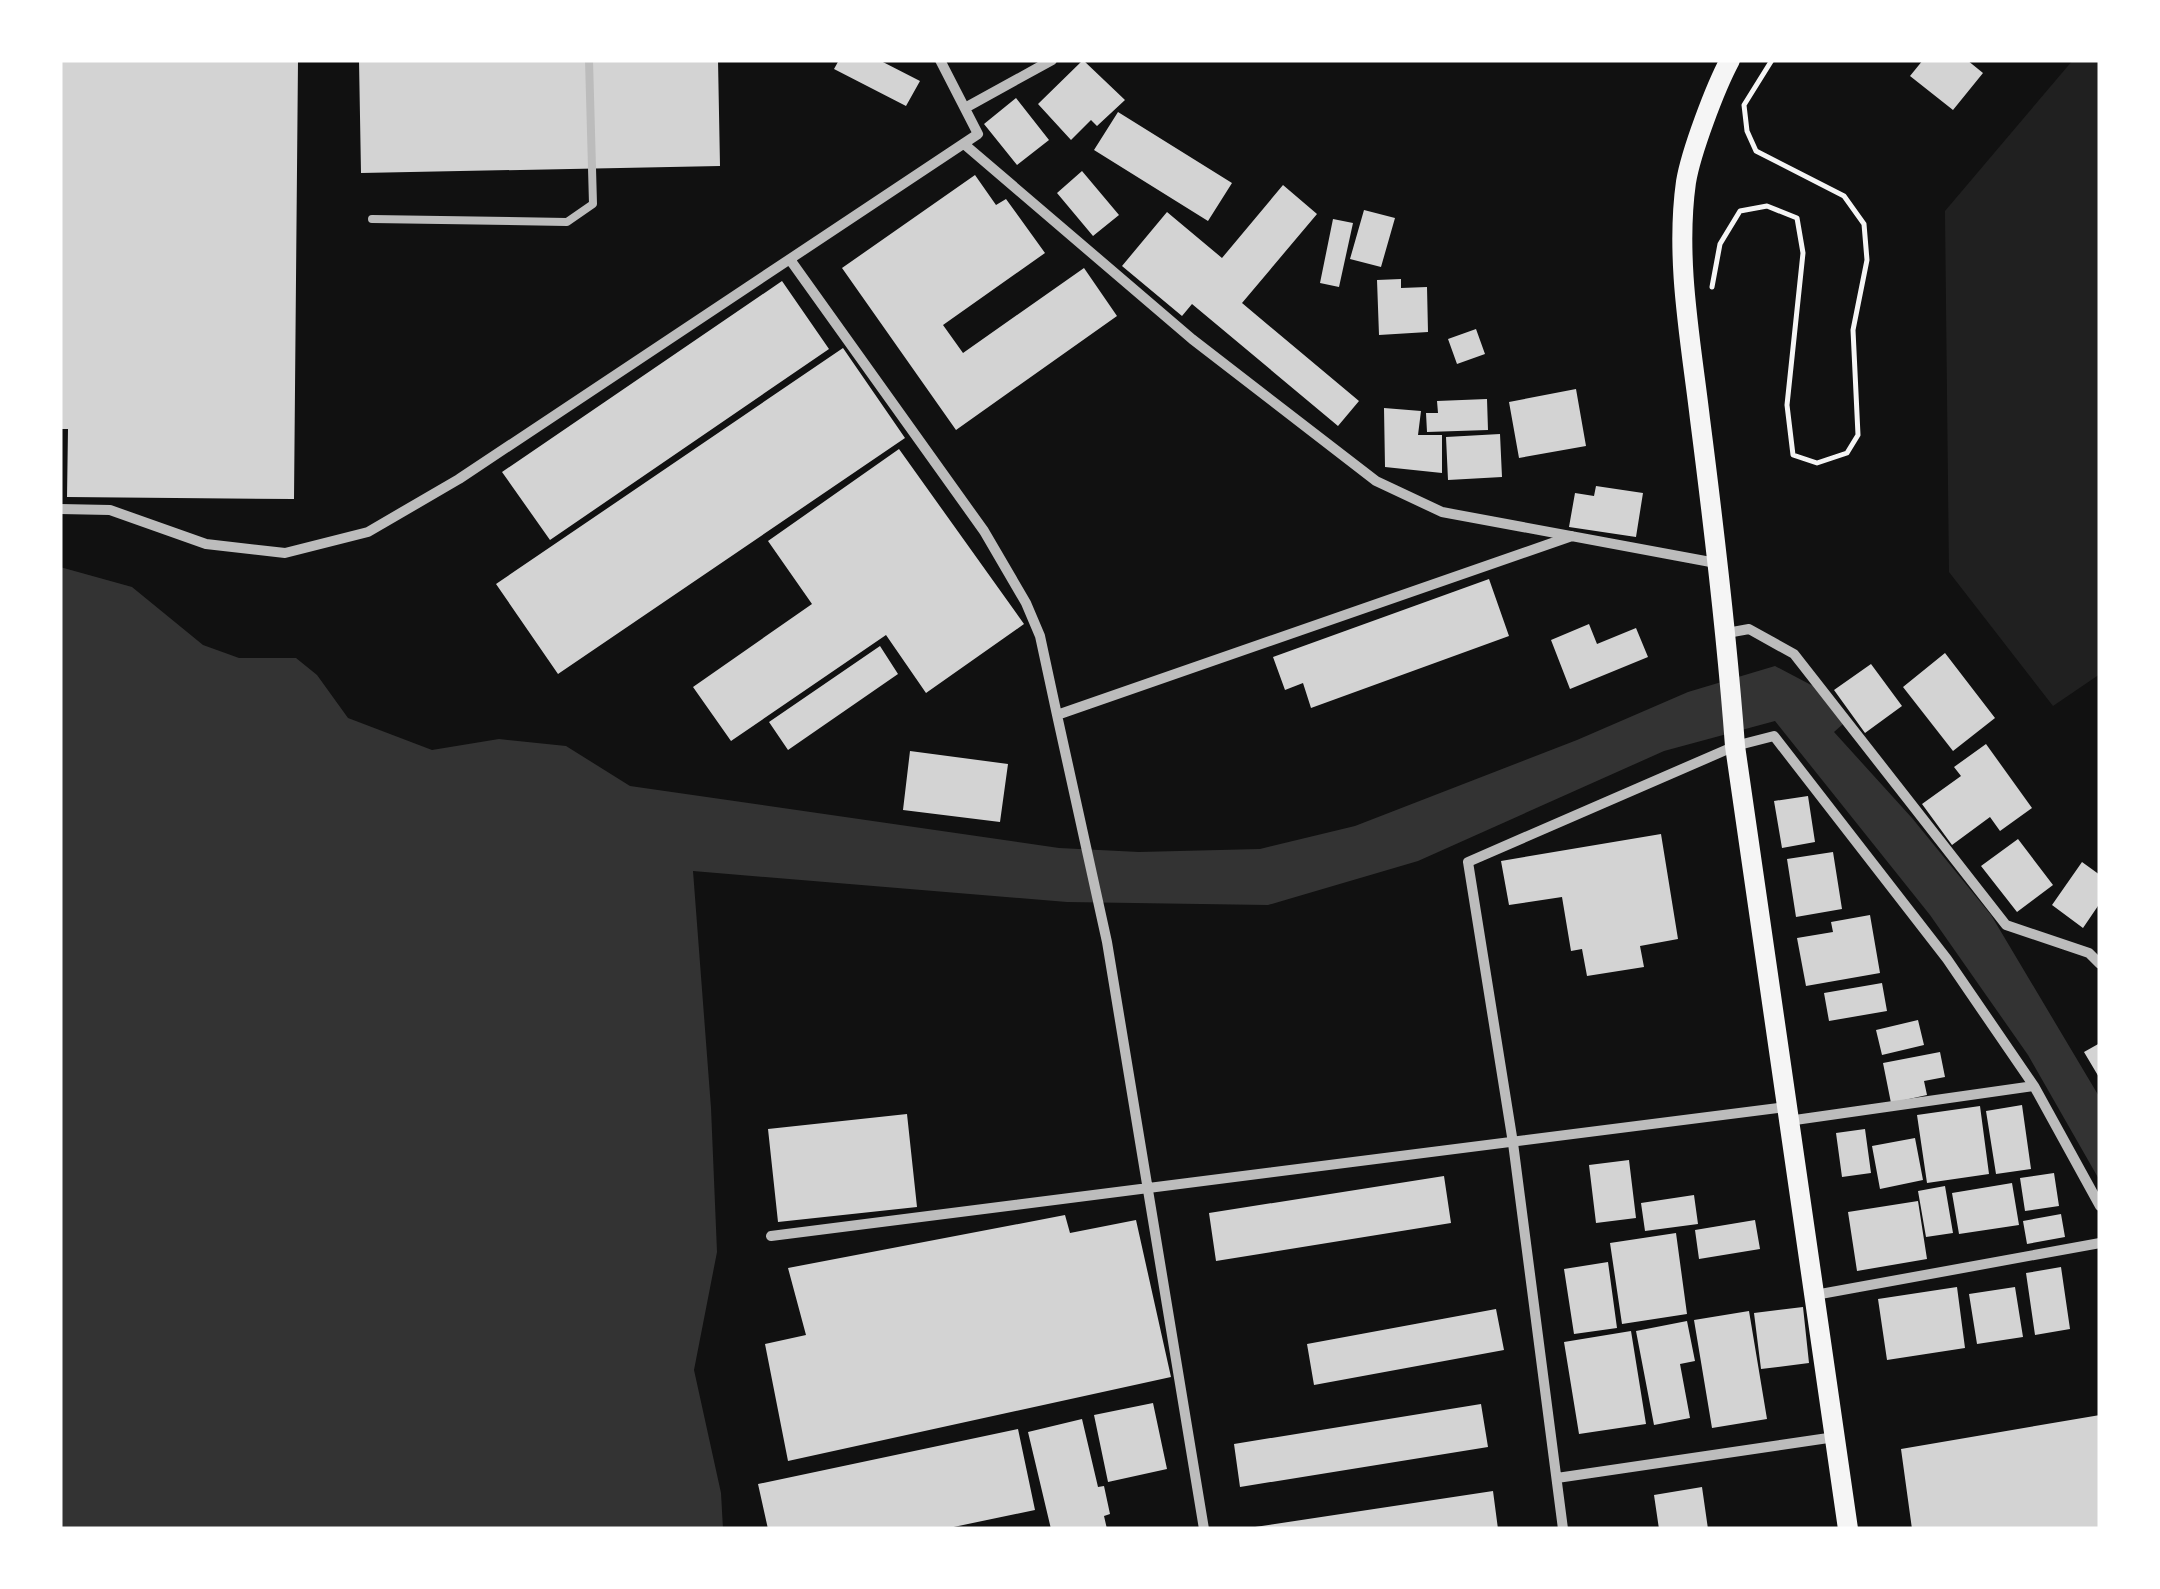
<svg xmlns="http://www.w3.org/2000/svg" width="2160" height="1589" viewBox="0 0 2160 1589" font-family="'Alegreya Sans',sans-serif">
<rect width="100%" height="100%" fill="#111"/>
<path fill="#202020" d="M2073 60H2100V674L2053 706 1949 572 1945 211Z"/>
<path fill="#333" d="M60 567 132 587 203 645 239 658H296L317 675 348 718 432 750 499 739 566 746 630 786 1059 848 1139 852 1260 849 1355 826 1577 740 1688 692 1775 666 1813 686 1843 724 1834 732 1912 818 1991 915 2100 1098V1181L2028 1055 1930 915 1775 721 1664 751 1418 861 1268 905 1067 902 693 871 711 1108 717 1252 694 1370 721 1493 723 1529H60Z"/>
<path fill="#d3d3d3" d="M60 60H298L294 499 67 497 68 429H60Z
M359 60H718L720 166 361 173Z
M839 60H879L920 81 906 106 834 69Z
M1083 60 1125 100 1097 126 1091 120 1071 140 1038 104Z
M1923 60H1967L1983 73 1953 110 1910 76Z
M1016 98 1049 140 1017 165 984 124Z
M1118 112 1232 183 1208 221 1094 150Z
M1082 171 1119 215 1093 236 1057 193Z
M975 175 996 205 1006 199 1045 253 943 325 963 353 1084 268 1117 316 956 430 842 268Z
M1283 185 1317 214 1242 303 1359 401 1338 426 1192 304 1182 316 1122 266 1167 212 1222 258Z
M1364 210 1395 218 1381 267 1350 259Z
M1333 219 1353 223 1339 287 1320 283Z
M1401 279V288L1427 287 1428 332 1379 335 1377 280Z
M782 281 829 349 550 540 502 472Z
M1476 329 1485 354 1457 364 1448 339Z
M843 348 905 438 558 674 496 584Z
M1576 389 1586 446 1519 458 1509 402Z
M1487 399 1488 430 1427 432 1426 413H1438L1437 401Z
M1384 408 1421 411 1418 435H1442V473L1385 467Z
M1500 434 1502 477 1448 480 1446 437Z
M899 449 1024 624 926 693 886 635 731 741 693 687 812 604 768 541Z
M1596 486 1643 493 1636 537 1569 527 1575 493 1594 496Z
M1489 579 1509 636 1311 708 1303 683 1285 690 1273 657Z
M1589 624 1597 644 1636 628 1648 657 1570 689 1551 640Z
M880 646 898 674 788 750 769 722Z
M1945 653 1995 718 1953 751 1903 687Z
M1871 664 1902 706 1865 733 1834 690Z
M1986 744 2032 808 2000 831 1990 817 1952 845 1922 804 1961 776 1954 767Z
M910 751 1008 764 1000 822 903 810Z
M1808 796 1815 842 1782 848 1774 801Z
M1661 834 1678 939 1640 946 1644 967 1587 976 1582 949 1571 951 1562 897 1509 905 1501 861Z
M2018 839 2053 885 2017 912 1981 866Z
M1833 852 1842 909 1796 917 1787 859Z
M2082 862 2100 875V903L2083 928 2052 905Z
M1870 915 1880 973 1806 986 1797 938 1833 932 1831 922Z
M1882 983 1887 1011 1829 1021 1824 993Z
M1918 1020 1924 1045 1882 1055 1876 1030Z
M2100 1043V1079L2084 1052Z
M1940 1052 1945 1077 1924 1081 1927 1095 1891 1103 1883 1063Z
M2022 1105 2031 1169 1996 1174 1986 1111Z
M1980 1106 1989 1174 1927 1183 1917 1115Z
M907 1114 917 1207 778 1222 768 1129Z
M1865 1129 1871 1173 1842 1177 1836 1133Z
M1915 1138 1923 1180 1880 1189 1872 1146Z
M1629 1160 1636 1218 1596 1223 1589 1165Z
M2054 1173 2059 1206 2025 1211 2020 1178Z
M1444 1176 1451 1223 1216 1261 1209 1213Z
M2012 1183 2019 1225 1959 1234 1952 1193Z
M1945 1186 1953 1233 1926 1237 1918 1191Z
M1694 1195 1698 1224 1645 1231 1641 1203Z
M1918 1201 1927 1259 1857 1271 1848 1212Z
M2061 1214 2065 1237 2027 1244 2023 1221Z
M1065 1215 1070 1233 1136 1220 1171 1377 788 1461 765 1344 806 1335 788 1268Z
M1755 1220 1760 1249 1699 1259 1695 1230Z
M1676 1233 1687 1314 1622 1324 1610 1243Z
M1608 1262 1617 1328 1574 1334 1564 1269Z
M2061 1267 2070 1329 2035 1335 2026 1273Z
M1957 1287 1965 1348 1887 1360 1878 1299Z
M2015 1287 2023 1337 1977 1344 1969 1294Z
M1803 1307 1809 1363 1761 1369 1754 1313Z
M1496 1309 1504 1350 1314 1385 1307 1344Z
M1749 1311 1767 1419 1712 1428 1694 1320Z
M1687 1321 1695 1361 1680 1364 1690 1418 1654 1425 1636 1331Z
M1631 1331 1646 1424 1579 1434 1564 1342Z
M1153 1403 1167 1469 1108 1482 1094 1415Z
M1481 1404 1488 1447 1240 1487 1234 1444Z
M2100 1415V1529H1912L1901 1449Z
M1082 1419 1098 1487 1104 1486 1110 1514 1104 1516 1107 1529H1051L1028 1432Z
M1018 1429 1035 1510 944 1529H768L758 1484Z
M1702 1487 1708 1529H1659L1654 1495Z
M1493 1491 1498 1529H1255V1527Z"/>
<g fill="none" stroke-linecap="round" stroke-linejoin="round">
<path stroke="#f5f5f5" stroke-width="5" d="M1712 287 1720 244 1740 211 1767 206 1797 218 1803 253 1787 405 1793 455 1817 463 1847 453 1858 435 1853 330 1867 260 1864 224 1844 196 1756 151 1747 131 1744 105 1772 60"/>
<path stroke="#bcbcbc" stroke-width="8" d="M372 219 567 222 593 204 589 60"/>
<path stroke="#bcbcbc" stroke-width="10" d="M965 108 1052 60
M964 144 1192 339 1376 481 1442 512 1716 563
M791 261 984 531 1026 603 1040 636 1057 715
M60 509 110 510 206 544 285 553 368 532 459 479 978 134 940 60
M1727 633 1749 629 1794 654 2006 925 2089 953 2100 964
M1788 1121 2034 1086
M771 1236 1786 1107
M1815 1295 2100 1243
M1557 1478 1835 1437
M1204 1529 1107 942 1057 715 1572 536
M1563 1529 1513 1143 1468 862 1735 746 1774 736 1947 959 2034 1086 2100 1206"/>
<path stroke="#f5f5f5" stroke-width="20" d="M1730 60C1715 88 1691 152 1686 182 1675 260 1691 342 1700 419 1714 528 1727 637 1735 746L1848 1529"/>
</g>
<rect width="2160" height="1589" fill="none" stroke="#ffffff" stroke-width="125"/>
</svg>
